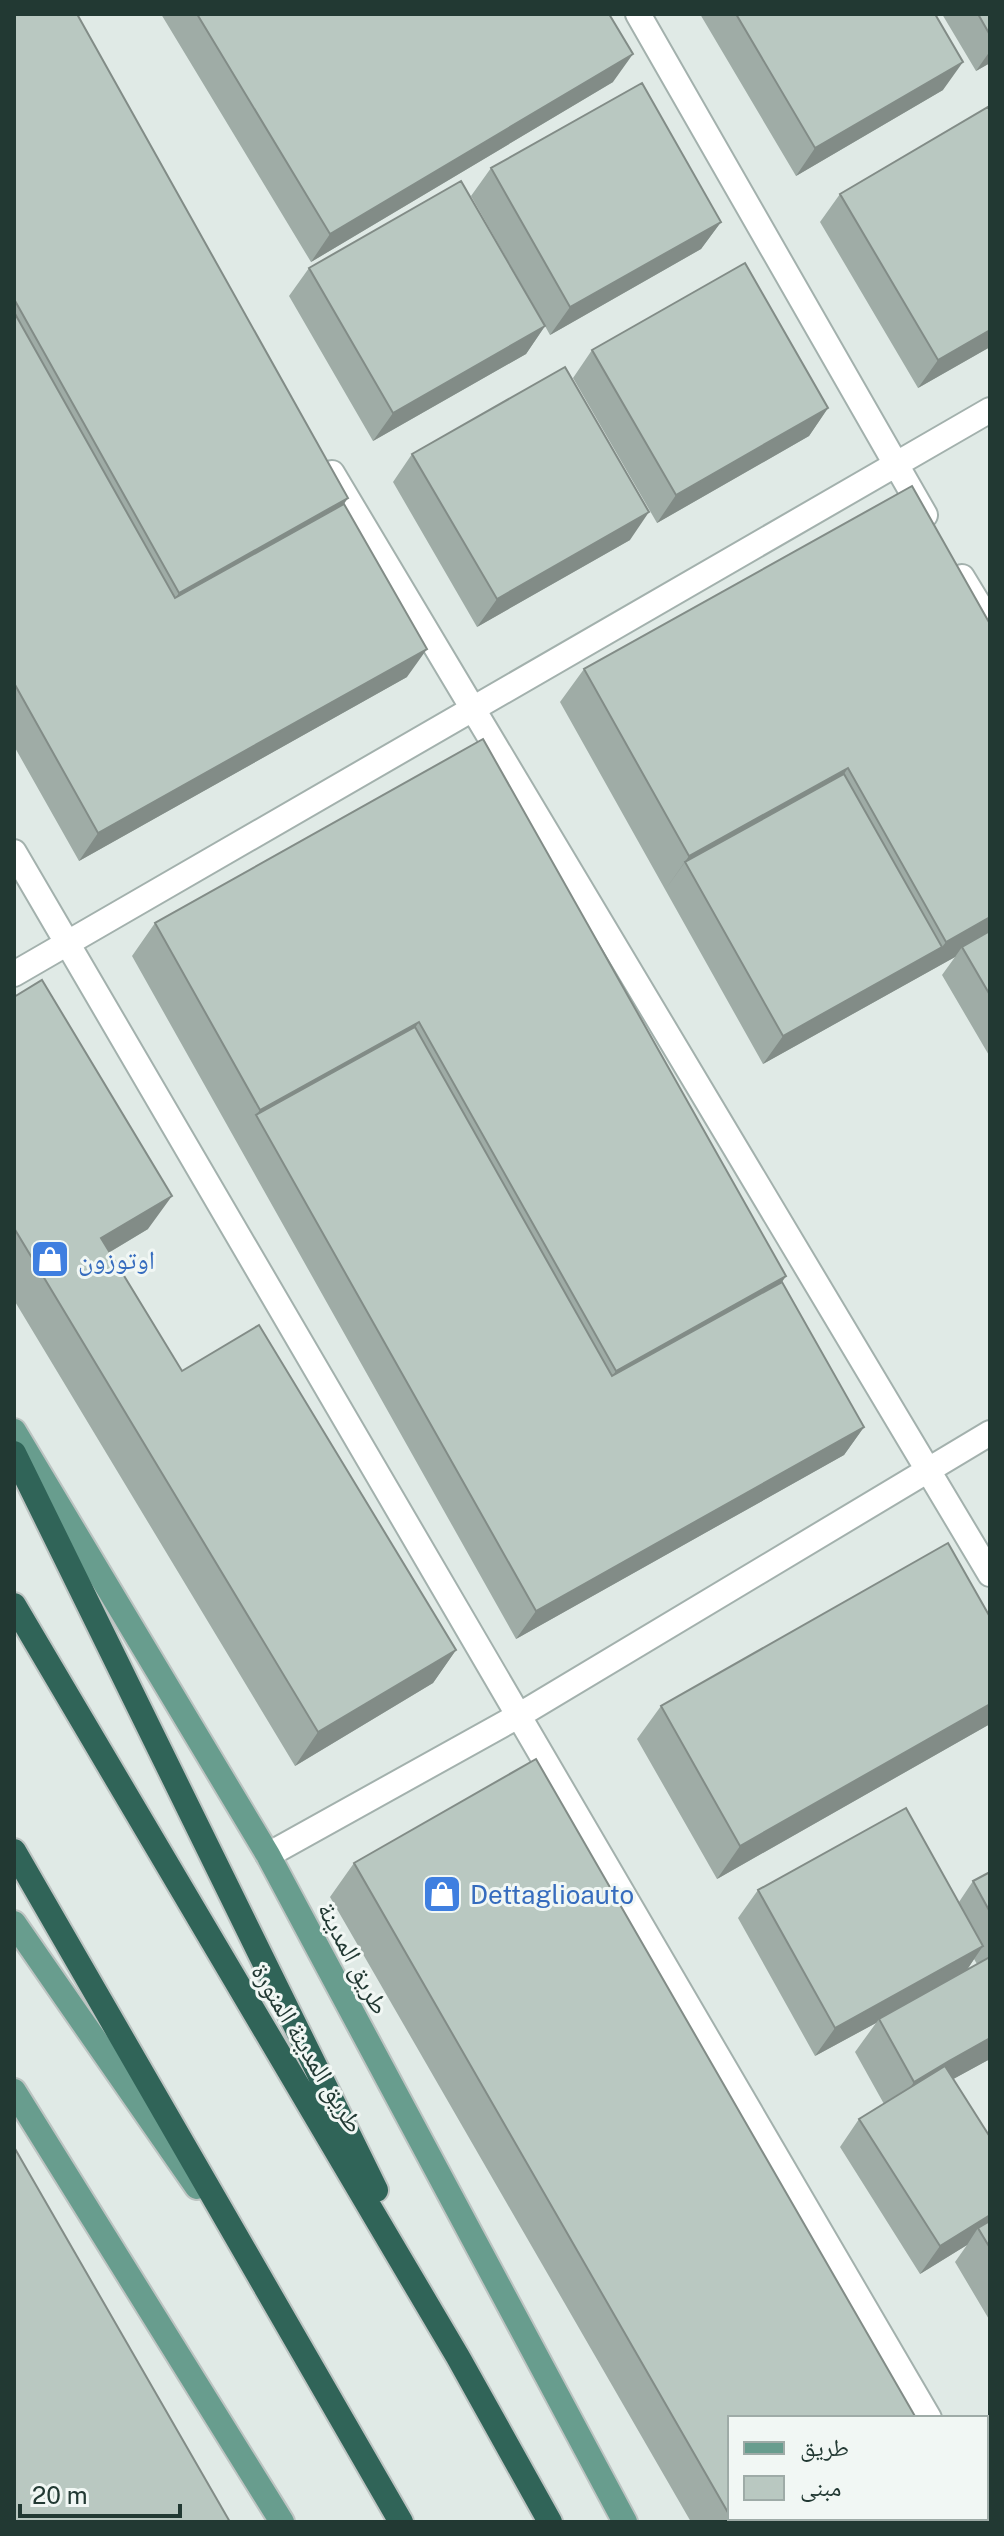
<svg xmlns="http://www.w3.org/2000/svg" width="1004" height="2536" viewBox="0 0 1004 2536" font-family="'Public Sans','Noto Naskh Arabic',sans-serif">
<rect width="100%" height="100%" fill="#e0eae6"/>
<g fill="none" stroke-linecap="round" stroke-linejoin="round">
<g stroke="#a3b1ad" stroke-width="28">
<path id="minor" d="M638 14 925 515
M332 473 990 1574
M962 577 990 623
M14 852 929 2418
M14 974 990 410
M268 1855 518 1716 990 1433"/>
</g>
<g stroke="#a3b1ad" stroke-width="28">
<path id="tertiary" d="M986 2469 990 2467
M895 2522 902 2518"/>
</g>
<g stroke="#bdc4c2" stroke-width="28">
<path id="primary" d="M14 1431 268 1855 625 2522
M14 1923 197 2187
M14 2091 282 2522"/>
</g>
<g stroke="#bdc4c2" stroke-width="28">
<path id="motorway" d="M14 1453 376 2190
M14 1605 458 2357 550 2522
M14 1851 401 2522"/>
</g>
<use href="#minor" stroke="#fff" stroke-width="24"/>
<use href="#tertiary" stroke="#fff" stroke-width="24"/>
<use href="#primary" stroke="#689d8e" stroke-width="24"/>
<use href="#motorway" stroke="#306458" stroke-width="24"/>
</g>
<path fill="#9faca6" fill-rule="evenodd" d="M14 14 344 504 407 677 79 861 14 746Z
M161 14H609L613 82 311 262Z
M700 14H935L943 90 796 176Z
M942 14H990V63L976 71Z
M491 168 721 222 701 249 550 335 545 326 526 354 373 441 289 296 309 268 540 317 471 196Z
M840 194 990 347 918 388 820 222Z
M592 350 828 408 809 436 657 523 573 378Z
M412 454 630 540 477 627 393 482Z
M990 624V1057L942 975 955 957 763 1064 560 702 584 669Z
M483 739 786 1276 782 1282 864 1427 844 1455 516 1639 132 956 155 923Z
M14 997 148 1229 110 1252 182 1371 456 1650 433 1683 295 1766 14 1300Z
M990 1617V1724L717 1879 637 1739 661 1706Z
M354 1863 730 2418V2518H832L825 2522H691L330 1897Z
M990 1872V2059L953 2079 990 2137V2321L955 2262 967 2245 920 2274 840 2147 859 2119 884 2104 855 2052 876 2023 815 2056 738 1918 758 1890 959 1902 973 1881ZM974 1959 977 1964 967 1970Z"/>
<path fill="#828c87" d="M990 51V63L976 71Z
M633 54 613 82 311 262 330 234Z
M963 62 943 90 796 176 815 148Z
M721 222 701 249 550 335 570 307Z
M545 326 526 354 373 441 393 413Z
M990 330V347L918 388 938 360Z
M828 408 809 436 657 523 676 495Z
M348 498 325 532 155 626 179 593Z
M649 512 630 540 477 627 497 599Z
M427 649 407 677 79 861 98 833Z
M848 768 825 802 685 862 665 890 689 856Z
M990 917V937L962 947 955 957 763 1064 783 1036 942 947 946 942Z
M419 1022 396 1055 256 1115 260 1110Z
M172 1196 148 1229 78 1271 101 1238Z
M786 1276 762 1310 592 1404 616 1371Z
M864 1427 844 1455 516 1639 536 1611Z
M456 1650 433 1683 295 1766 318 1732Z
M990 1704V1724L717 1879 740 1846Z
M983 1946 964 1974 879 2019 876 2023 815 2056 835 2028Z
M990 2038V2059L926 2094 890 2116 914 2082 949 2061Z
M990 2215V2231L978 2228 967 2245 920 2274 940 2246Z
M797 2518H832L825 2522H790Z"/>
<path fill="#b9c8c1" stroke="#828c87" stroke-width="2" d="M14 14H77L348 498 179 593 14 299Z
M197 14H609L633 54 330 234Z
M736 14H935L963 62 815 148Z
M978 14H990V35Z
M642 83 721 222 570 307 491 168Z
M988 107 990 111V330L938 360 840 194Z
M461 181 545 326 393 413 309 268Z
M745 263 828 408 676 495 592 350Z
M14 312 175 598 344 504 427 649 98 833 14 683Z
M565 367 649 512 497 599 412 454Z
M912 486 990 624V917L946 942 848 768 689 856 584 669Z
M483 739 786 1276 616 1371 419 1022 260 1110 155 923Z
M844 774 942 947 783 1036 685 862Z
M990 931V995L962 947Z
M42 980 172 1196 101 1238 182 1371 259 1325 456 1650 318 1732 14 1228V997Z
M415 1027 612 1376 782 1282 864 1427 536 1611 256 1115Z
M948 1543 990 1617V1704L740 1846 661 1706Z
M536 1759 916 2418H730V2516L354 1863Z
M906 1808 983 1946 835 2028 758 1890Z
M990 1872V1912L973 1881Z
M990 1957V2038L949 2061 914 2082 879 2019Z
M945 2066 990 2137V2215L940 2246 859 2119Z
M14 2147 230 2522H14Z
M990 2221V2248L978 2228Z
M731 2518H797L790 2522H733Z"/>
<defs>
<g id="shop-square" transform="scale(2)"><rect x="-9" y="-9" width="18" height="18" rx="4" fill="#3f7fe0" stroke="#f1f7f4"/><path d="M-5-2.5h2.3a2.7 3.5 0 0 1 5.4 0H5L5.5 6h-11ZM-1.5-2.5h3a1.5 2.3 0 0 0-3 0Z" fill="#fff"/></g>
</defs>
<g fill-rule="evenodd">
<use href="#shop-square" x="50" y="1259"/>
<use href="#shop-square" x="442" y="1894"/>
</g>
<g text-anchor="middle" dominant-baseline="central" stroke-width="6" stroke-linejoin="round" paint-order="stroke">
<g font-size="26" fill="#366cbe" stroke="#f1f7f4" text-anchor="start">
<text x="78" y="1259">اوتوزون</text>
<text x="470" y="1894">Dettaglioauto</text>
</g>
<g font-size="26" fill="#223933" stroke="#f1f7f4">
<text transform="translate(354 1958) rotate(62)">طريق المدينة</text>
<text transform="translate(308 2048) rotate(59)">طريق المدينة المنورة</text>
</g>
</g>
<rect width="1004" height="2536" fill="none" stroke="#223933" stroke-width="32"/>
<rect x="728" y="2416" width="260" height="104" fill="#f1f7f4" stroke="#9eaba7" stroke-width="2"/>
<rect x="744" y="2442" width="40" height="12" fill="#689d8e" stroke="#9eaba7" stroke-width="2"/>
<text x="800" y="2456" font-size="24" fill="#223933">طريق</text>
<rect x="744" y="2476" width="40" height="24" fill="#b9c8c1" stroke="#9eaba7" stroke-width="2"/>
<text x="800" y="2496" font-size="24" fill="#223933">مبنى</text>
<path d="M20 2504v12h160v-12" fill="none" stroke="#223933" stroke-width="4"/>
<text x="32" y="2504" font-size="24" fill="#223933" stroke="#f1f7f4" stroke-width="6" paint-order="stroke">20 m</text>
</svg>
